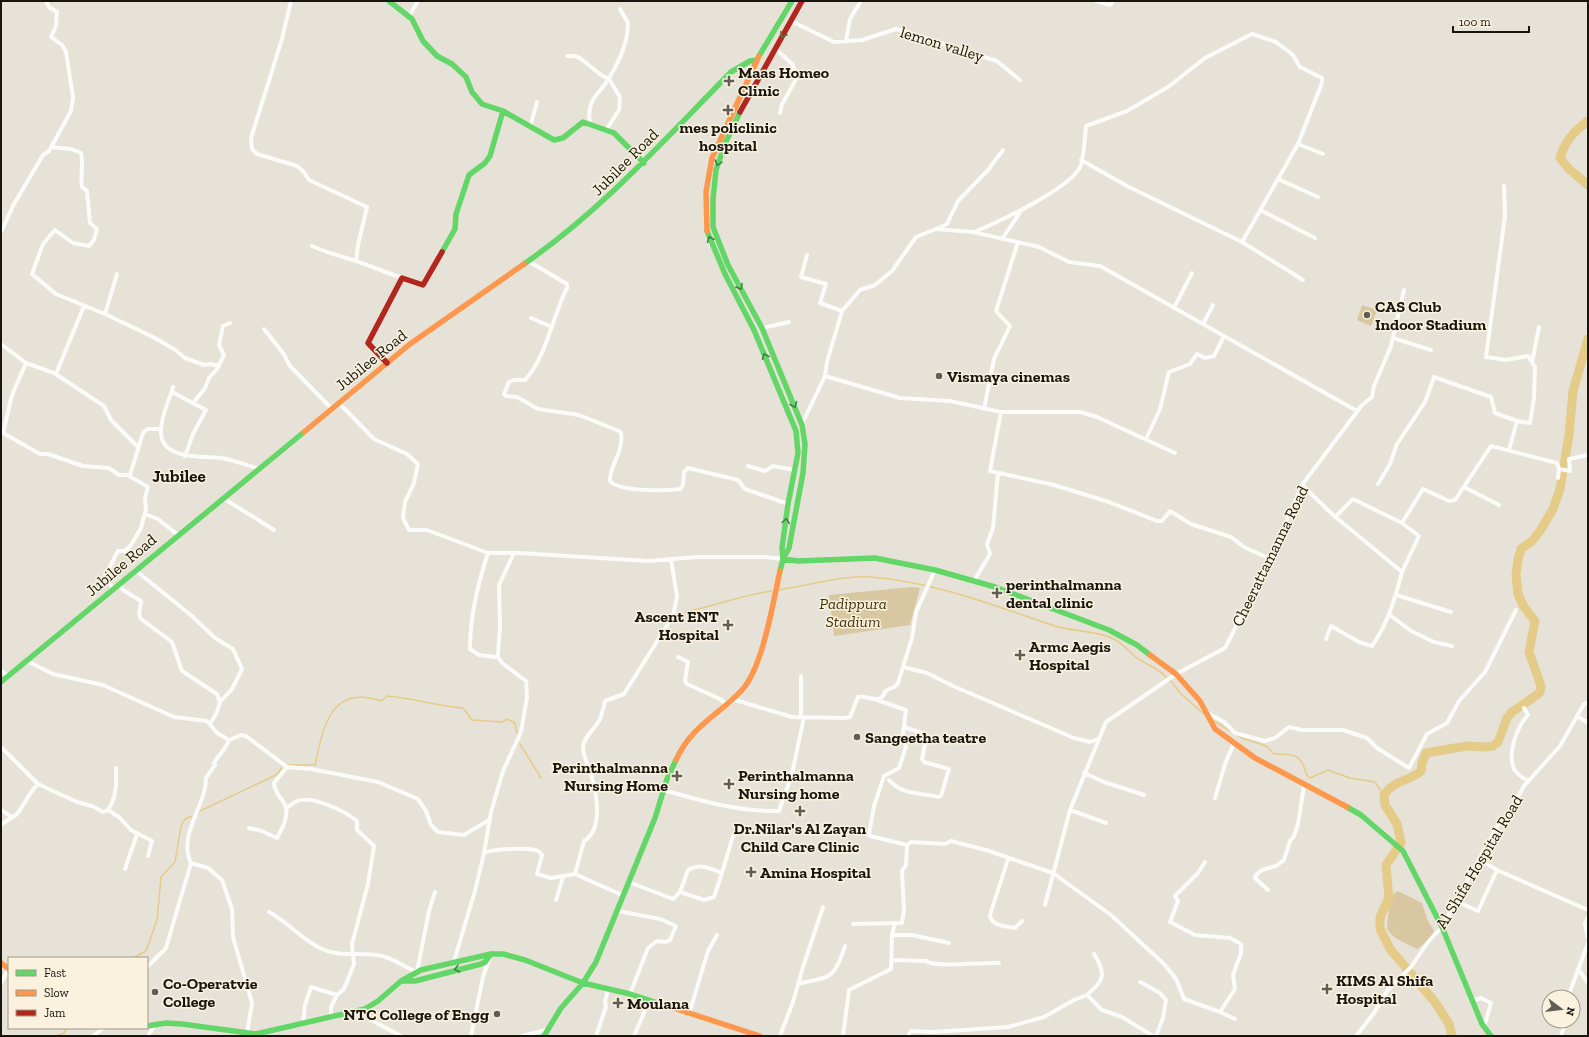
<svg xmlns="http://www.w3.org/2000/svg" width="1589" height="1037" viewBox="0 0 1589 1037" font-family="'Zilla Slab',serif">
<rect width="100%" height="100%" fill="#e7e2d7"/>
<path fill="#d8c7a0" d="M1362 305 1377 310 1371 326 1357 320Z
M912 587 920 588 910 625 834 636 829 595Z
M1398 891 1422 903 1427 919 1434 931 1429 940 1417 949C1409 944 1386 937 1387 925 1388 915 1390 908 1389 897Z"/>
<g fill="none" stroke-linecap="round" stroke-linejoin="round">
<path stroke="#e5cb88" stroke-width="1.5" d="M778 590C808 586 840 575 871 577 935 582 995 606 1055 626 1074 632 1096 630 1114 639 1122 643 1130 652 1137 658 1147 665 1159 668 1167 678
M685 612C715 606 742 595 772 591
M1170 680 1181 694 1204 714
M1214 721 1242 738 1266 746 1274 754C1290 754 1300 753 1305 770 1306 774 1307 776 1310 778L1328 770 1350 778 1375 782 1384 795
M520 744 541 778
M288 765H315C323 728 330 684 381 701L387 696C413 698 437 706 463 708L472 720 502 722 507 719 515 723 517 733
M198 812 276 775 282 768
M133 958 146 951 157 920 161 877 175 862 181 826 185 819 192 816
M56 1036 64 1033 67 1028"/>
<path stroke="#e5cb88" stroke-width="9" d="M1588 121C1575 130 1564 143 1560 158L1569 169 1588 185
M1452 1036 1449 1024 1435 1002 1390 949 1380 929V917L1389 898 1386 865 1401 843 1397 824 1385 805 1384 795C1395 779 1409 782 1421 771L1422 763 1426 753 1467 746 1486 747 1493 746 1498 742 1507 718 1512 712 1534 697 1540 692 1541 686 1529 652 1535 621 1524 607 1518 594 1516 575 1518 559 1521 549 1532 541 1540 531 1553 509 1560 489 1569 435 1573 391 1588 339"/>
<path stroke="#fbfbf9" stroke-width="4" d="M291 1 282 39 251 138 252 149 257 154 297 166 303 171 309 180 367 207 358 245 356 261 402 278
M1096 1 1110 5 1113 1
M409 16 418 1
M791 21 834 42 862 40 896 29 997 61 1020 80
M846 41 850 19 861 1
M776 49 792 64 798 76 782 104 780 113
M567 56H574L580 58 601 75 609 79 620 97 619 110 606 130
M590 125C586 98 598 97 609 78 619 62 628 42 628 23L620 9
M530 127 537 102
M51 147 71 149 81 153C84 165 80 175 82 187L87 191 90 223 97 229 94 240 89 246 73 243 55 230 43 244 32 274 56 294 105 314 153 337 174 349 185 358 204 365 210 364 219 366
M1081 160 1127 186 1242 242 1298 144 1323 154
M1278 179 1318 197
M1504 186 1505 216 1486 357 1506 360 1528 356 1535 367 1534 398 1530 423 1517 421 1509 450
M1260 210 1315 238
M936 229 947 224 958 201 988 170 1003 150
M1 232 14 204 43 155 49 151 71 111 73 97 66 52 62 45 51 37 56 26 57 12 49 7 46 1
M974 232C999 222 1066 190 1079 169 1084 162 1085 136 1086 126L1127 111 1168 87 1205 58 1252 34 1276 42 1293 55 1300 67 1322 78V83L1298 144
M1002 239 1021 211
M1242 242 1303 280
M312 246 327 252 356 261
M807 255 801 277 826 284 820 303 842 311 827 362 825 376
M528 261 567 284V288C553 315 546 358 525 380H514L509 382 504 394 506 396 517 397 538 409 579 415 619 431 621 433C624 453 609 465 610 481 619 492 666 491 680 489L683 485 684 472 688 468 738 480 745 489 788 504
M1174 308 1192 273
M842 311 860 290 875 285 892 271 916 237 936 229 973 232 1039 247 1069 262 1100 266 1357 411
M105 314 117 274
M531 318 552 327
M1203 324 1213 305
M762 328 789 322
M264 329 283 353 290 366 332 409
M1393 338 1431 350
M1 344 26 363 54 373 104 406 111 420 138 447
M1532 362 1539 327
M26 363 12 395 3 433 40 454H48L83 466 109 468 119 475H130L143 433 147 429H161
M56 374 84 306
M173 387C169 402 161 415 161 431 160 460 202 456 221 458 234 460 246 465 259 469
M172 392 206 410 193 434 185 456
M194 402 205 388 209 378 217 369 224 355 219 345 223 326 230 323
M339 403 374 439 407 454 418 464 414 483 405 502 403 518 409 530H427L488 553H519L648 561 697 557H765L783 559
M984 409 994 359 1010 326 996 311 1018 242
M1001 412H1080L1097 417 1175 453
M802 424 825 376 900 398 950 401 1001 412 990 471 1054 485 1109 502 1157 521H1162L1170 511 1191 524 1231 537 1244 547 1266 557 1269 561
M1146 439 1160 409 1169 372 1190 364 1197 354 1205 358 1214 356 1224 336
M748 466 765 471 773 466 794 470
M1559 469 1570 471 1569 459 1588 455
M1378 484 1390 464 1397 444 1425 402 1434 377 1491 397 1495 413 1517 421
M1302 485 1332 514 1402 572C1395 599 1388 623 1372 646L1359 642 1331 626 1326 639
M1464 487 1499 505
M223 498 274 530
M145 514 158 519 178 535
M1335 517 1353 499 1402 523
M488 553C478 583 470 616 470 649L479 655 495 657H498V654L500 627 499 585 514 553
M135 570 192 616 215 638 233 649 242 669 232 689 220 702
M1402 572 1419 536 1402 523 1423 489 1449 501 1455 500 1491 446 1557 463 1559 469 1558 478
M974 581 990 554 987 544 993 528 998 473
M119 584 123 590 141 601 139 614 141 619 172 642 182 671 217 694 220 702 217 712 210 724
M113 589 105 576 118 551H125L131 545 141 528 146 509 145 498 148 487 129 476
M1396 595 1451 612
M1390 615 1411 631 1434 642 1452 646
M678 657 688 662 685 681 687 684 720 699 726 704
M27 661 53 674 103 685 174 717 207 721 217 733 229 740 241 735 246 736 287 767 311 769 378 782 418 799 426 811 431 825 438 832 464 835 489 820
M903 667 927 673 953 686 1074 738 1090 742 1098 739
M1 671 8 676
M732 699 792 717 845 718 850 717 858 697C866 695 874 702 881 698 884 696 884 692 887 690 892 687 894 689 898 683L912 638 916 612 935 570
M877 700 906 710 903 734 906 747 899 768 884 776 874 806 869 834 870 836 907 845
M1524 708 1528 715C1517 727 1507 753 1514 769 1517 774 1523 778 1528 781
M1208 713 1224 722 1235 733 1265 741 1275 738 1289 727 1302 730H1343L1367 738 1377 748 1409 768 1427 734 1447 723 1459 701 1485 672 1516 610
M1577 716 1588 723
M801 717V676
M229 740C226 749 219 754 214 763L215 765 206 778C207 804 177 835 191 863L208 868 222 880 232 909 233 937 252 1003 247 1034
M1 747 38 784 77 802 92 806 103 812 108 810C116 799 117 782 116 768
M1084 773 1104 782 1144 795
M889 780C903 796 920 792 939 797L941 796 949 769 924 762 922 759 926 739 924 734 904 727
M664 790C701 801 740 812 779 811L792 774 804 717
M1215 798 1225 764 1234 743
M286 808C290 806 293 803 297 801 312 795 345 811 357 821V830L374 846 368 884 352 944 354 964 344 989 337 995 331 1007V1018
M1 810 12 817
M108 810 119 817 131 830 152 841 148 856
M1070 810 1106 823
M1 825C5 821 15 816 17 814 25 804 28 794 38 784
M249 828 262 831 277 838C282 829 288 818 286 808 284 799 275 796 274 783L287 767
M907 845 911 842 945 844 951 841 986 850 1053 873 1111 915 1164 964 1176 979 1184 999 1220 1012 1235 989 1233 975 1241 953V944L1230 938 1195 935 1170 922 1178 901 1175 896 1198 873 1205 862
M484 853 491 812 503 771 521 732 527 697 526 681 502 663 498 657
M1008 859 990 915C991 926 1005 926 1015 928L1022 921
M1479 859 1497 870 1588 910
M125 869 137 834
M722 873 733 836 739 829
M575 874 624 896
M629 882 673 899 680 892 688 870C700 863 709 868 722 873L714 897 704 900 680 892
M1268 890 1255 878 1256 875 1262 870 1276 866 1284 860 1290 841 1294 836 1298 824 1304 786
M556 900 563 877
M1456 901 1478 911 1497 870
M1045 905 1070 810 1106 722 1176 674 1225 648 1269 561 1302 485 1362 405 1372 397 1374 386 1391 346 1404 290
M618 911 660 919 676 926 670 940 666 942 657 941 648 948 630 994
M269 912C288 922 302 940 322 949 341 958 361 951 382 956 395 959 404 967 417 972L429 911 435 892
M1588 917 1585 924 1588 939
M853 924 902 923 904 910 902 871 906 865 907 845
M892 935H912L949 943
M892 960 926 961C936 968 982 962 999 963
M454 961 475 891 484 853C492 849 530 847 538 851 540 852 541 854 542 855L537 874 551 878 575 874 584 841C603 830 597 796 592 778 590 768 583 757 583 748 583 737 596 728 600 719 602 713 604 707 605 701L624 694 673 616 677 597 671 559
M147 967 166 948 191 863
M1578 969 1588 983
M1140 982 1160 993 1166 1000 1163 1018 1156 1036
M1 983 9 968
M798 984C830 976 834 981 845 946
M1087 995C1105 980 1106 973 1094 954
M1568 997 1588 943
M1472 1001 1481 998 1491 1003 1484 1027
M365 1009 371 1020 401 1036
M1220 1012 1235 1019
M689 1014 708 951 717 935
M303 1024 305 1005 311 987 337 995
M93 1036 103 1028
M148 1036 155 1025
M471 1036 483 977 490 957
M522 1036 546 1030
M596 1036 606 1007 605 1002 608 988
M634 1036 649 1001
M780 1036 793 1002 803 967 823 907
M843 1036 849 990 891 969 892 935 895 923
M908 1036 911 1031 933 1032 1008 1027 1044 1017 1074 1000 1087 995 1102 1010 1122 1017 1153 1036
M1356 1036 1374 1013 1387 991 1411 967 1428 942 1442 927 1498 825 1510 811 1524 786 1560 746 1584 704 1588 702
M1561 1036 1566 1021"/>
<path stroke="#63d668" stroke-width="5.5" d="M389 1 412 19 423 41 437 56 452 64 466 77 472 92 482 104 503 111 554 140 563 138 583 122 614 133 644 163
M759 56 792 1
M740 112 724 146 716 170 713 199V227L728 265 762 328 802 425 805 444 803 473 789 548 783 559
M707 231 725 274 754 330 796 431 798 453 788 504 782 548 783 559 780 571
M442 252 455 229 456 214 469 175 485 163 490 156 503 111
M524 264C602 210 665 139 731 72L750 61 757 60
M783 559 798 561 875 558 935 570 995 587 1109 630 1137 645 1150 655
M1 682 304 432
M1347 807 1361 815 1403 851 1442 927 1482 1024 1491 1036
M401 981H415L481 964 485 962 491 954
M147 1026 166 1023 182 1024 256 1034 365 1009 378 1001 401 981 421 970 491 954H503L525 960 583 983 630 994 658 1003
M544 1036 561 1008 583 983 596 962 655 818 667 779 676 760"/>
<path stroke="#ff974d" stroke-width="5.5" d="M707 231 706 192 712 158 759 56
M304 432 410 344 524 264
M1150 655 1176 674 1200 701 1215 729 1255 758 1347 807
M676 760C691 726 719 715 742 690 763 667 773 602 780 571
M1 963 9 969
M658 1003 760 1036"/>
<path stroke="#b3261e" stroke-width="5.5" d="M740 112 802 1
M387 363 368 343 402 278 423 285 442 252"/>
</g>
<defs><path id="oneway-chevron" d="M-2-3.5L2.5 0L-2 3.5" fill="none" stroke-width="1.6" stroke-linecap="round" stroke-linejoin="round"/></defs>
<g stroke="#417f40">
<use href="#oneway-chevron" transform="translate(783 35) rotate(117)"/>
<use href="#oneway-chevron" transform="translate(718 163) rotate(107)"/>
<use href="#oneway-chevron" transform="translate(710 239) rotate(-113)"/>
<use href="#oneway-chevron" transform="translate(740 287) rotate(61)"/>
<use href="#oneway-chevron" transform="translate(765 356) rotate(-113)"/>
<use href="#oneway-chevron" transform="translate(794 405) rotate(68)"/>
<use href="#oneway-chevron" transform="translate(786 521) rotate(-82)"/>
<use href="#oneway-chevron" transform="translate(457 969) rotate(166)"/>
</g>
<g fill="#605d54" stroke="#faf2de" stroke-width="1.5">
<path d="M727 75h4v4h4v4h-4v4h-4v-4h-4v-4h4z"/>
<path d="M726 104h4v4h4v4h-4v4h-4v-4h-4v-4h4z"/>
<circle cx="1367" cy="315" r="4"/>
<circle cx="939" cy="376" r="4"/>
<path d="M995 587h4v4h4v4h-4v4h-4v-4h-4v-4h4z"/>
<path d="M726 619h4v4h4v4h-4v4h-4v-4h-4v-4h4z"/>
<path d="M1018 649h4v4h4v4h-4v4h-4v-4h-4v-4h4z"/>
<circle cx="857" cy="737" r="4"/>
<path d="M675 770h4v4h4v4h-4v4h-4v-4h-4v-4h4z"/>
<path d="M727 778h4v4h4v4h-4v4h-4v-4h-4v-4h4z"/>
<path d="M798 805h4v4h4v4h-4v4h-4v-4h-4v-4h4z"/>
<path d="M749 866h4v4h4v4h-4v4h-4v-4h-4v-4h4z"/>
<path d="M1325 983h4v4h4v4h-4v4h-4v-4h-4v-4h4z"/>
<circle cx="155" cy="992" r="4"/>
<path d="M616 997h4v4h4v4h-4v4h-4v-4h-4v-4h4z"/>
<circle cx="497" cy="1014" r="4"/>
</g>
<g text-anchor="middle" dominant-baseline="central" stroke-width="3" stroke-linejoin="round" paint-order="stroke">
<g font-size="16" fill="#18150e" stroke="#faf2de">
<text transform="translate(942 44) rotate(17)">lemon valley</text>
<text transform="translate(625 162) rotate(-45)">Jubilee Road</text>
<text transform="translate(371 360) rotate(-39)">Jubilee Road</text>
<text transform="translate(1270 556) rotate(-64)">Cheerattamanna Road</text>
<text transform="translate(121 565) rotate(-40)">Jubilee Road</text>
<text transform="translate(1479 862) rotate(-59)">Al Shifa Hospital Road</text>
</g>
<g font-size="16" font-weight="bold" fill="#18150e" stroke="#faf2de" text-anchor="start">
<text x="738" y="72">Maas Homeo<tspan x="738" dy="18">Clinic</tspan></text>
<text x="728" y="127" text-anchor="middle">mes policlinic<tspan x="728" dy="18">hospital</tspan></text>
<text x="1375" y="306">CAS Club<tspan x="1375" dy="18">Indoor Stadium</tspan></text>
<text x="947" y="376">Vismaya cinemas</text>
<text x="1006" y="584">perinthalmanna<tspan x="1006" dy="18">dental clinic</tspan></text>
<text x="719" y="616" text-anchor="end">Ascent ENT<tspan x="719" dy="18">Hospital</tspan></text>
<text x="1029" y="646">Armc Aegis<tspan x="1029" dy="18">Hospital</tspan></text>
<text x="865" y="737">Sangeetha teatre</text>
<text x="668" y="767" text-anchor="end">Perinthalmanna<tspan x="668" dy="18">Nursing Home</tspan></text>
<text x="738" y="775">Perinthalmanna<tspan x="738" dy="18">Nursing home</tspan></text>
<text x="800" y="828" text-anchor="middle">Dr.Nilar's Al Zayan<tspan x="800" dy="18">Child Care Clinic</tspan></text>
<text x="760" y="872">Amina Hospital</text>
<text x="1336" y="980">KIMS Al Shifa<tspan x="1336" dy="18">Hospital</tspan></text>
<text x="163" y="983">Co-Operatvie<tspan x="163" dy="18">College</tspan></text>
<text x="627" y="1003">Moulana</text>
<text x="489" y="1014" text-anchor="end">NTC College of Engg</text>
</g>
<g font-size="16" font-style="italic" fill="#403109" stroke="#faf2de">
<text x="853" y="603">Padippura<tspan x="853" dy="18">Stadium</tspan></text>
</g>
<g font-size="17" font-weight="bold" fill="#18150e" stroke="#faf2de">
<text x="179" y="476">Jubilee</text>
</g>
</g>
<rect width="1589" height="1037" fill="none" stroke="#18150e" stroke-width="4"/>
<rect x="8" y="957" width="140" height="72" fill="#faf2de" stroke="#a09a8b"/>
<rect x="16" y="970" width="20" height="6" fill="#63d668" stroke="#a09a8b"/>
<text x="44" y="977" font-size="12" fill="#18150e">Fast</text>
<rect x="16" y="990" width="20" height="6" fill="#ff974d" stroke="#a09a8b"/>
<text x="44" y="997" font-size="12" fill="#18150e">Slow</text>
<rect x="16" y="1010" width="20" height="6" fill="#b3261e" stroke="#a09a8b"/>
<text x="44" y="1017" font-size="12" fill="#18150e">Jam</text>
<g transform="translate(1561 1009) rotate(105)"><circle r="19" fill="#faf2de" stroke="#a09a8b"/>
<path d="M0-3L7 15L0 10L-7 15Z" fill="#605d54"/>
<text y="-6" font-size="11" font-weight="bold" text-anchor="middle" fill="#18150e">N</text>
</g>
<path d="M1453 26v6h76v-6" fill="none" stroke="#18150e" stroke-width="2"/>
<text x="1459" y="26" font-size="12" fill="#18150e" stroke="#faf2de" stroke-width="3" paint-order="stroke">100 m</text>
</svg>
